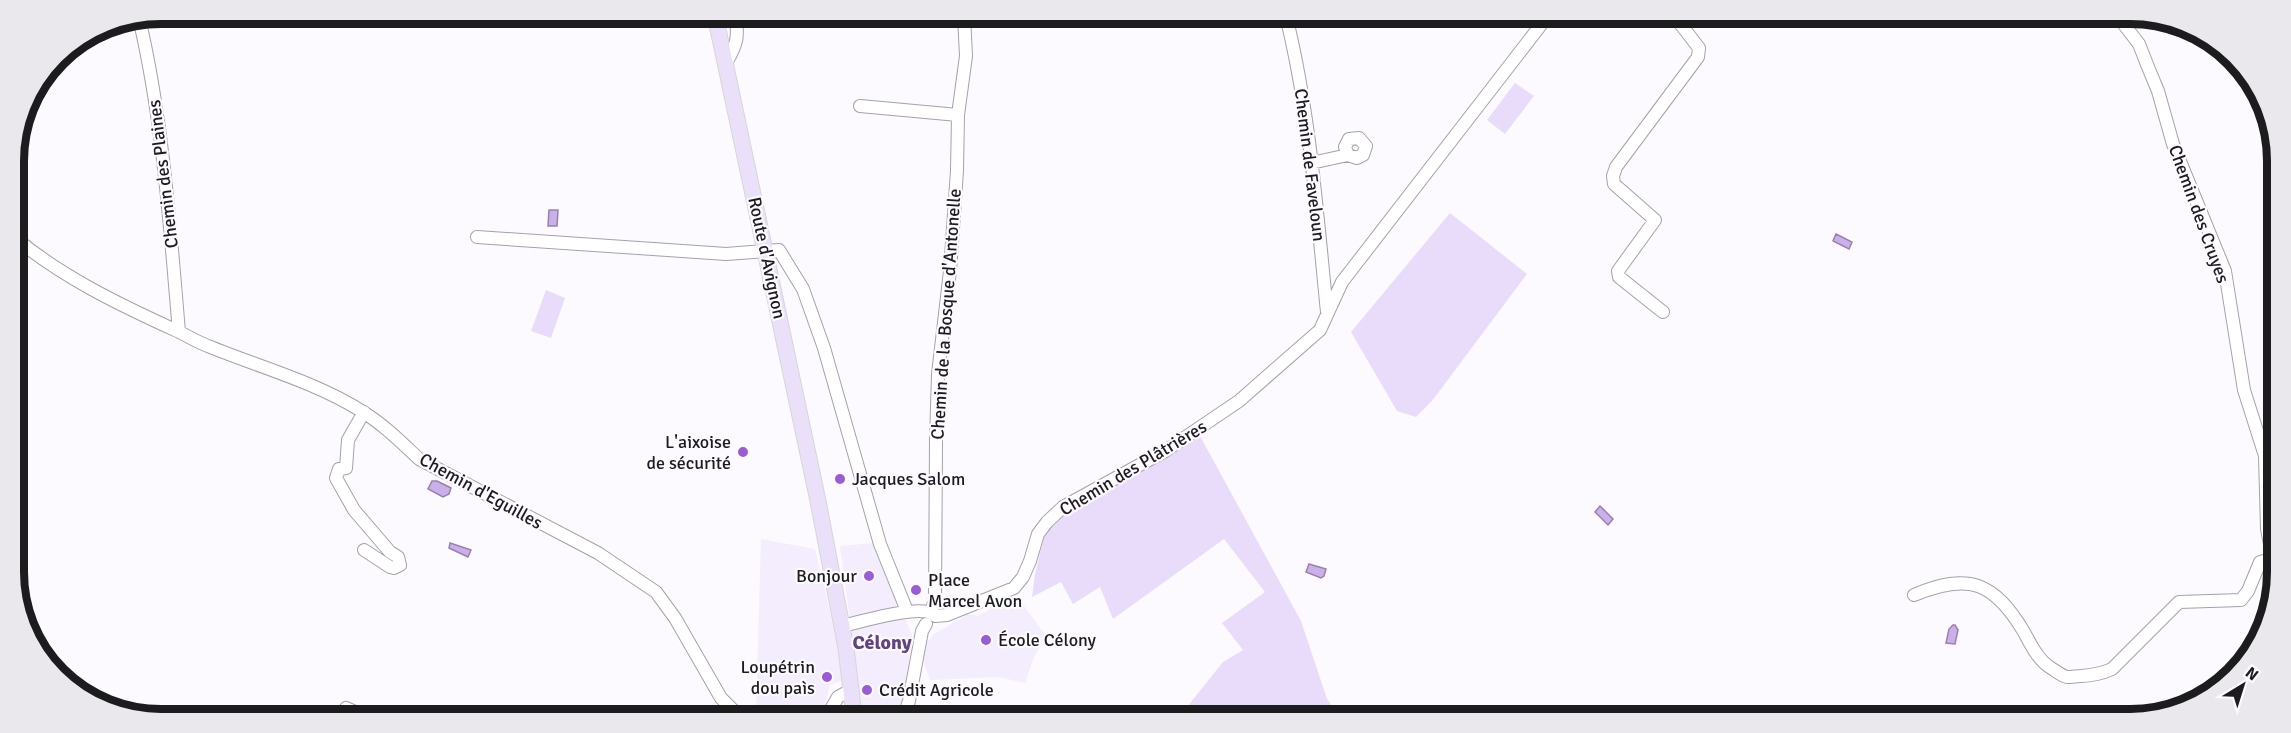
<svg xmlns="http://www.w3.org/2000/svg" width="2291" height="733" viewBox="0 0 2291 733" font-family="Signika,sans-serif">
<rect width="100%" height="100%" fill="#fcf9ff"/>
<path fill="#f4edfd" d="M761 539 815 549 846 679 830 685 822 716 756 715Z
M875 543 912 636 902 711 899 716H863L840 546Z
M1016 595 1046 636 1034 657 1025 683 998 677 930 680 924 663 926 644 934 634 969 614 978 616 991 609 994 605Z"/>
<path fill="#e9dcfa" d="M1515 83 1534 96 1505 134 1487 120Z
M1450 213 1527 274 1432 401 1416 417 1397 411 1351 332Z
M546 290 565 298 551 338 531 331Z
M1200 436 1301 621 1327 699 1340 717H1179L1223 662 1243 650 1222 623 1265 592 1224 539 1113 619 1100 587 1073 604 1061 582 1032 597 1035 574 1044 538 1049 525 1065 512Z"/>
<path fill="#caafea" stroke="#9683ad" stroke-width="1.5" d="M549 210H558L557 226H548Z
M1836 234 1852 242 1849 249 1833 241Z
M432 481H437L451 488 449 494 443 497 428 489Z
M1600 506 1613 519 1608 525 1595 512Z
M450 543 471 550 468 557 449 548Z
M1309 564 1326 569 1324 576 1321 578 1306 572Z
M1953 625H1955L1958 630 1955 644 1946 643 1949 629Z"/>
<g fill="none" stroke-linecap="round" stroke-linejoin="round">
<g stroke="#a5a1aa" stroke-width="14">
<path id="minor" d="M1286 16C1310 113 1317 213 1327 312
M139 18C163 120 170 227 179 332
M2119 18 2139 44 2148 67 2158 91 2173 144 2225 271 2244 390 2265 456 2267 529 2273 559
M726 63C738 43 738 37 736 15
M860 106 958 115
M1359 138 1366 146 1363 155 1357 158 1348 155 1345 147 1349 139Z
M1311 163 1348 155
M14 237C62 277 118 304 175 330 186 335 197 342 208 346 259 367 316 382 363 412 384 425 401 442 419 459L598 553 656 592 675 618 721 698 734 711 743 716
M477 237 726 254 779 250 803 289 824 348 880 544 907 611
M1663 312 1619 277 1618 271 1655 220 1614 184 1613 176 1616 167 1698 57 1699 48 1675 17
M364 550 390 567 394 568 400 565 398 557 390 552 354 510 336 478 339 469 346 468 348 440 364 412
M1914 595C1969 572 1994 582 2024 632 2031 645 2038 660 2051 668 2056 671 2062 676 2067 677 2072 677 2077 676 2081 676 2093 675 2101 674 2112 669L2179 602 2241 600 2248 591 2260 562 2272 559
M930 612 935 602 936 441 938 374 950 271 957 171 958 115 966 56 964 16
M935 616 947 615 1014 588 1023 577 1030 561 1038 534 1047 522 1063 507 1165 451 1239 401 1320 330 1342 282 1547 17
M842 626C861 622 921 603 934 615
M341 715 346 708 362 715
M827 716 838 697 851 690
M904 716 909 701 922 631 926 624"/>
</g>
<g stroke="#d6d6d6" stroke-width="17">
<path id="major" d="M715 15 818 501 846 648 854 716"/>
</g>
<use href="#minor" stroke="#fff" stroke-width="12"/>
<use href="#major" stroke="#ebe0f9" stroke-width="15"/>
</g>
<g fill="#995cd3" stroke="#fcf9ff" stroke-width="2">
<circle cx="743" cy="452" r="6"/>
<circle cx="840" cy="479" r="6"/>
<circle cx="869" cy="576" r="6"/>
<circle cx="916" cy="590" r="6"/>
<circle cx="986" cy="640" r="6"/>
<circle cx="827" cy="677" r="6"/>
<circle cx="867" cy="690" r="6"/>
</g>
<g text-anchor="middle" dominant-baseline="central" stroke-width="4.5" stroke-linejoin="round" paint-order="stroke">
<g font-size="18" fill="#1c1b1e" stroke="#fcf9ff">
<text transform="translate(1310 165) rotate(83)">Chemin de Faveloun</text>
<text transform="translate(163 174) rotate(-97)">Chemin des Plaines</text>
<text transform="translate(2199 214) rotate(70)">Chemin des Cruyes</text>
<text transform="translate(767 258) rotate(78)">Route d'Avignon</text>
<text transform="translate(946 314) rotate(-86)">Chemin de la Bosque d'Antonelle</text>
<text transform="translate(1133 468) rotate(-31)">Chemin des Plâtrières</text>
<text transform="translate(481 491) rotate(29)">Chemin d'Eguilles</text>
</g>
<g font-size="18" fill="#1c1b1e" stroke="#fcf9ff" text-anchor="start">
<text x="731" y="442" text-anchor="end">L'aixoise<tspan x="731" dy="21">de sécurité</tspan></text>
<text x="852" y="479">Jacques Salom</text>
<text x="857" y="576" text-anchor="end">Bonjour</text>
<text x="928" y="580">Place<tspan x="928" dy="21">Marcel Avon</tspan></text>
<text x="998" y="640">École Célony</text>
<text x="815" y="667" text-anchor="end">Loupétrin<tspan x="815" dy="21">dou paìs</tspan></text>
<text x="879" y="690">Crédit Agricole</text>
</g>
<g font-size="20" font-weight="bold" fill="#60437f" stroke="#fcf9ff">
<text x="882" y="642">Célony</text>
</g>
</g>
<path d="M0 0H2291V733H0ZM161 24H2130A137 137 0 0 1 2267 161V572A137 137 0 0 1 2130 709H161A137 137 0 0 1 24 572V161A137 137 0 0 1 161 24Z" fill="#eae7ed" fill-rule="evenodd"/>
<path fill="none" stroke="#1c1b1e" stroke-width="8" d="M161 24H2130A137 137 0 0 1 2267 161V572A137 137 0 0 1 2130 709H161A137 137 0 0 1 24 572V161A137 137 0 0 1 161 24Z"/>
<g transform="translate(2243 685) rotate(38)" stroke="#fcf9ff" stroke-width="4.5" paint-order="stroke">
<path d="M0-4.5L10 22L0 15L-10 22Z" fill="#1c1b1e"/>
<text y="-9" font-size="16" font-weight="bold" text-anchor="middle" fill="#1c1b1e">N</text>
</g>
</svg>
